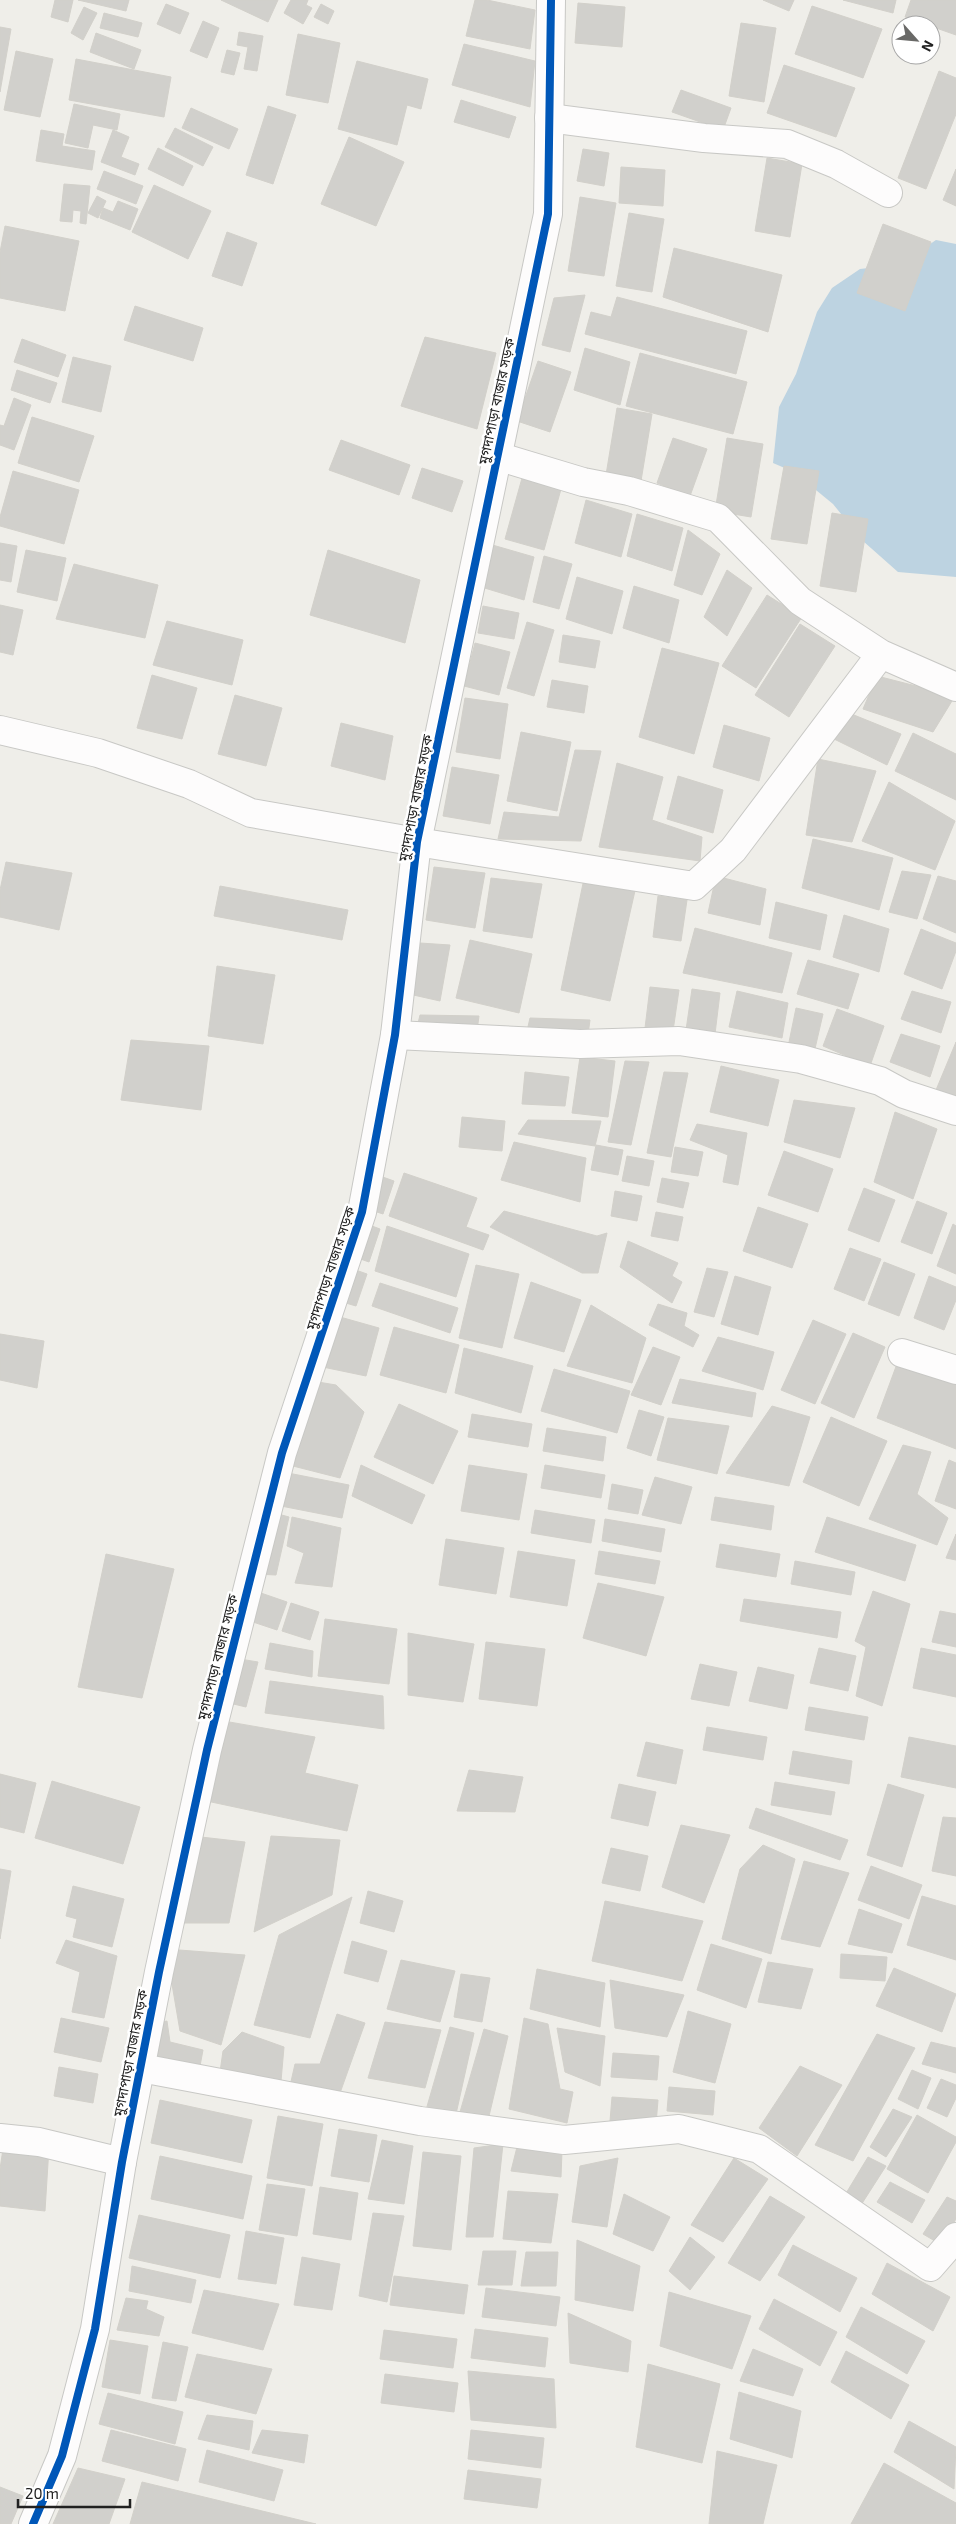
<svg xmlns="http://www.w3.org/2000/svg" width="956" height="2524" viewBox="0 0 956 2524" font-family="'Exo 2','Noto Sans Bengali',sans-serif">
<rect width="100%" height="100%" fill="#efeee9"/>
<path fill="#bdd3e1" d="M936 240 956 244V577L898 572 863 541 833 504 794 472 773 463 779 407 796 374 817 312 832 288 860 269 885 266 911 257Z"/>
<path fill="#d1d0cc" stroke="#d2d0ca" d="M55 0H73L68 22 51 17Z
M78 0H129L126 11Z
M221 0H278L268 22Z
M291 0H308L306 5 312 8 303 24 284 13Z
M475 0H487L535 10 530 49 466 36Z
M763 0H794L789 11Z
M843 0H896L893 13Z
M911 0H956V35L905 17Z
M578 3 625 7 622 47 575 43Z
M166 4 189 13 180 34 157 24Z
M321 4 334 11 328 24 314 17Z
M812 6 882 29 863 78 795 54Z
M84 7 97 13 83 40 71 33Z
M104 13 142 23 138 37 100 28Z
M203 21 219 28 207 58 190 51Z
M741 23 776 28 764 102 729 96Z
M0 27 11 29 0 92Z
M239 32 263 36 257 71 244 69 248 47 237 45Z
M96 33 141 50 134 69 90 52Z
M298 34 340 43 328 103 286 95Z
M464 44 535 61 530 107 452 85Z
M227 50 240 53 234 75 221 72Z
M16 51 53 59 40 117 4 110Z
M76 59 171 77 164 117 69 100Z
M357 61 428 79 421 109 407 105 397 145 338 129Z
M784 65 855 88 836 137 767 113Z
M939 71 956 78V114L926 189 898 178Z
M681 90 731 108 723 130 672 112Z
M461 100 516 117 509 138 454 122Z
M74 104 120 114 117 130 93 125 88 148 65 143Z
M268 106 296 115 273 184 246 175Z
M191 108 238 129 229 149 182 128Z
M175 128 213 147 203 166 165 147Z
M41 130 64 134 62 146 95 151 92 170 36 161Z
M113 130 129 137 121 157 139 164 135 175 101 162Z
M349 137 404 162 376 226 321 204Z
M158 148 193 166 183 186 148 169Z
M583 149 609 153 604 186 577 181Z
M767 158 802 164 790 237 755 231Z
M621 167 665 170 663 206 619 203Z
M956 169V206L943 200Z
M104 171 143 186 136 204 97 189Z
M64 184 90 186 86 224 80 223 81 211 73 210 72 222 60 221Z
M154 185 211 211 188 259 132 232Z
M97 196 106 201 98 218 88 213Z
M580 197 616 203 604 276 568 271Z
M118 201 138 209 130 230 100 218 103 208 113 212Z
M629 213 664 219 652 292 616 286Z
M883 224 931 242 905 311 857 293Z
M5 226 79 241 65 311 0 298V252Z
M227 232 257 243 242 286 212 276Z
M674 248 782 275 768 332 663 297Z
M585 295 570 352 542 345 554 298Z
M617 297 747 331 736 374 585 334 591 312 611 317Z
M135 306 203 328 193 361 124 340Z
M425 337 496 353 477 429 401 406Z
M22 339 66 355 58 377 14 362Z
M585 348 630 362 620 405 574 390Z
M640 353 747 382 733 434 626 406Z
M73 357 111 366 101 412 62 402Z
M538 361 571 372 550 432 517 421Z
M17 370 57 383 50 403 11 390Z
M14 398 31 405 14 450 0 445V425L4 426Z
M617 408 652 414 640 487 605 481Z
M32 417 94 436 79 482 18 463Z
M673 438 707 449 690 496 657 483Z
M727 438 763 444 751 517 715 511Z
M341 440 410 465 399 495 329 470Z
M784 466 819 471 807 544 771 539Z
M422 468 463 481 452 512 412 498Z
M13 471 79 490 64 544 0 526V517Z
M524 471 563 482 544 550 505 539Z
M586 500 632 514 621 557 575 543Z
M832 513 868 519 856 592 820 586Z
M637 514 683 528 672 571 627 556Z
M688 530 720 554 702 595 674 585Z
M0 543 17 546 11 582 0 580Z
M489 544 534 557 524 600 478 586Z
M26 550 66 558 57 601 17 592Z
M328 550 420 580 405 643 310 615Z
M544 556 572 564 559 609 533 602Z
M74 564 158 585 145 638 56 619Z
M727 570 752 588 727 636 704 617Z
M577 577 623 591 612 634 566 619Z
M634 586 679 600 669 643 623 628Z
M767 595 802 617 756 688 722 666Z
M0 605 23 610 13 655 0 652Z
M483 606 519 613 514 639 478 633Z
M167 621 243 640 232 685 153 665Z
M527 622 554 630 534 696 507 688Z
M800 624 835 646 789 717 755 695Z
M563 635 600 641 595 668 559 662Z
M475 643 510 652 499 695 464 686Z
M662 648 719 663 694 754 639 737Z
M152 675 197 688 182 739 137 728Z
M877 676 955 696 933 732 863 709Z
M552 680 588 686 584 713 547 707Z
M235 695 282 708 266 766 218 754Z
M465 698 508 704 500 759 456 752Z
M849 713 901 734 887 765 832 738Z
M341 723 393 736 385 780 331 766Z
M724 725 770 738 759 781 713 767Z
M521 732 571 742 557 811 507 801Z
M913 733 956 754V800L895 771Z
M575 750 601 751 581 841 498 839 504 812 559 817Z
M818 759 876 771 852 842 806 835Z
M617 763 663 777 652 820 702 837 700 861 599 847Z
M452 767 499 775 490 824 443 816Z
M678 776 723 790 713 833 667 819Z
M889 782 955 821 935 870 862 841Z
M813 839 893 858 879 910 802 888Z
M6 862 72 873 59 930 0 917V890Z
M434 867 485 873 475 928 426 920Z
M586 869 639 873 610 1001 561 990Z
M902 871 931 875 917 919 889 912Z
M716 876 766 889 760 925 708 913Z
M938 876 956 881V933L923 919Z
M491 878 542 884 532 938 483 931Z
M220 886 348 910 342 940 214 916Z
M658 896 687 900 681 941 653 937Z
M776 902 827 915 820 950 769 938Z
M844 915 889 929 879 972 833 957Z
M695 928 792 953 782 993 683 973Z
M921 929 956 943V951L942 989 904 974Z
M470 940 532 954 519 1013 456 998Z
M420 943 450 945 440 1001 409 994Z
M808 960 859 974 848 1009 797 994Z
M217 966 275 975 263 1044 208 1036Z
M650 987 679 990 673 1031 645 1028Z
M692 989 720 993 715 1034 686 1030Z
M737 991 788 1003 782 1038 729 1027Z
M912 991 951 1002 941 1033 901 1019Z
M796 1008 823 1014 814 1053 788 1047Z
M837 1009 884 1026 870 1066 823 1046Z
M420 1015 479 1016 475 1046 414 1040Z
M530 1018 590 1020 586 1049 524 1044Z
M901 1034 940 1046 930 1077 890 1062Z
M131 1040 209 1046 201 1110 121 1100Z
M956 1042V1098L936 1090Z
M580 1057 615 1061 608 1117 572 1113Z
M625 1061 649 1062 631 1145 608 1142Z
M721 1066 779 1080 768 1126 710 1112Z
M525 1072 569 1077 565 1106 522 1104Z
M664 1072 688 1073 671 1157 647 1153Z
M794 1100 855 1108 840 1158 784 1142Z
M895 1112 937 1129 913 1199 874 1182Z
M462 1117 505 1121 502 1151 459 1147Z
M528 1120 601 1121 595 1146 518 1134Z
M697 1124 747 1133 738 1185 723 1182 728 1155 690 1140Z
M514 1142 586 1158 580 1202 501 1180Z
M596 1145 623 1150 618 1175 591 1170Z
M675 1147 703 1152 698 1176 671 1172Z
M784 1151 833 1169 818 1212 768 1195Z
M627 1156 654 1161 649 1186 622 1181Z
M404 1173 477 1198 466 1227 489 1235 483 1250 389 1216Z
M377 1175 394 1181 383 1214 365 1208Z
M662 1178 689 1183 683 1208 657 1202Z
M864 1188 895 1200 879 1242 848 1230Z
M615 1191 642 1196 637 1221 611 1216Z
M917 1201 947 1213 932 1254 901 1242Z
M758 1207 808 1224 792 1268 743 1251Z
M504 1211 597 1236 607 1233 598 1273H582L490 1227Z
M656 1212 683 1217 678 1241 651 1236Z
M364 1223 380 1229 369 1262 352 1256Z
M953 1224 956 1226V1274L937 1266Z
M387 1226 469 1254 456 1297 375 1271Z
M628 1241 678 1263 672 1276 682 1282 672 1303 620 1267Z
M850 1248 881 1259 864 1301 834 1289Z
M884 1262 915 1274 899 1316 868 1304Z
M476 1265 519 1274 502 1348 459 1338Z
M350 1268 367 1274 356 1306 339 1301Z
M707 1268 728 1272 714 1317 694 1312Z
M735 1276 771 1287 758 1335 721 1324Z
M929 1276 956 1287V1300L944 1330 914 1318Z
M531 1282 581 1300 564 1352 514 1338Z
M380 1283 458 1308 450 1333 372 1306Z
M658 1304 687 1313 684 1326 699 1335 693 1347 649 1325Z
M591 1305 646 1338 632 1383 567 1366Z
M340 1317 379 1328 366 1376 318 1366Z
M813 1320 846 1334 815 1404 781 1390Z
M394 1327 459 1345 446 1393 380 1375Z
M853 1333 885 1347 854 1418 821 1403Z
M0 1334 44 1341 37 1388 0 1380Z
M718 1337 774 1352 763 1390 702 1371Z
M653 1347 680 1357 661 1405 631 1395Z
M464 1348 533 1366 521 1413 455 1393Z
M901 1353 956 1374V1449L877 1418Z
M554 1369 630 1391 617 1433 541 1411Z
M680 1379 756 1393 752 1417 672 1403Z
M318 1382 336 1385 364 1412 340 1478 293 1466Z
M399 1404 458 1431 433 1484 374 1457Z
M772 1406 810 1417 789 1486 726 1473Z
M639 1410 664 1417 651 1456 627 1448Z
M472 1414 532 1424 528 1447 468 1437Z
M831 1417 887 1441 859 1506 803 1482Z
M668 1418 729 1426 717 1474 657 1460Z
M547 1428 606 1437 603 1461 543 1451Z
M903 1445 931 1452 917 1494 948 1518 937 1545 869 1519Z
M949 1460 956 1463V1509L935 1501Z
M361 1465 425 1495 412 1524 352 1496Z
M469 1465 527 1474 519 1520 461 1511Z
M545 1465 605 1475 601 1498 541 1488Z
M288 1473 349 1485 342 1518 281 1506Z
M655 1477 692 1487 681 1524 642 1515Z
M612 1484 643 1490 638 1514 608 1509Z
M715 1497 774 1506 771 1530 711 1520Z
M535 1510 595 1520 591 1543 531 1533Z
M271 1512 289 1517 276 1575 256 1574Z
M292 1517 341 1528 332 1587 295 1583 304 1553 287 1546Z
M827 1517 916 1545 905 1581 815 1552Z
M605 1519 665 1529 661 1552 602 1541Z
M956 1534V1560L946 1558Z
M446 1539 504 1548 496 1594 439 1585Z
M720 1544 780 1554 776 1577 716 1567Z
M518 1551 575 1560 567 1606 510 1597Z
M599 1551 660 1561 655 1584 595 1574Z
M106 1554 174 1569 142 1698 78 1687Z
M795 1561 855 1572 851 1595 791 1584Z
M598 1583 664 1597 646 1656 583 1638Z
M873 1591 910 1604 882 1706 856 1696 866 1647 855 1641Z
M258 1592 287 1602 277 1630 250 1621Z
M744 1599 841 1612 837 1638 740 1621Z
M291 1603 319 1612 310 1640 282 1631Z
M940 1611 956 1614V1647L932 1642Z
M325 1619 397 1629 389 1684 318 1676Z
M408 1633 474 1644 463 1702 408 1695Z
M486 1642 545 1649 537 1706 479 1699Z
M270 1643 313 1651 312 1677 265 1669Z
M819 1648 856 1656 848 1691 810 1683Z
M921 1648 956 1655V1697L913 1688Z
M234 1658 258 1662 246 1707 221 1701Z
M700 1664 737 1672 729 1706 691 1699Z
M758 1667 794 1675 787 1709 749 1701Z
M270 1681 383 1696 384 1729 265 1713Z
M809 1707 868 1717 864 1740 805 1730Z
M218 1720 315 1737 305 1773 358 1785 347 1831 202 1800Z
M707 1727 767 1737 763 1760 703 1750Z
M909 1737 956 1746V1788L901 1777Z
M646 1742 683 1750 676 1784 637 1776Z
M793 1751 852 1761 849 1784 789 1774Z
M469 1770 523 1777 515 1812 457 1811Z
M0 1774 36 1783 24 1833 0 1827Z
M52 1781 140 1807 123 1864 35 1838Z
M775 1782 835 1792 831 1815 771 1805Z
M619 1784 656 1792 648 1826 611 1818Z
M888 1784 924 1795 902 1867 867 1855Z
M756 1808 848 1840 840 1860 749 1828Z
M943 1817 956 1818V1876L932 1871Z
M681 1825 730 1835 704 1903 662 1887Z
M192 1836 245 1842 229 1923H172Z
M271 1836 340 1840 332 1895 254 1932Z
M763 1845 795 1859 771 1954 722 1939 740 1869Z
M611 1848 648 1856 640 1891 602 1883Z
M804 1861 849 1873 820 1947 781 1939Z
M871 1866 922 1885 909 1919 858 1900Z
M0 1869 11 1871 0 1939Z
M73 1886 124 1899 112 1947 73 1937 77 1919 66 1916Z
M368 1891 403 1901 394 1932 360 1923Z
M922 1896 956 1906V1960L907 1945Z
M352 1897 310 2038 254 2025 279 1935Z
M605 1901 703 1921 682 1981 592 1961Z
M859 1909 902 1924 892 1953 848 1944Z
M66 1940 117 1956 104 2018 72 2012 80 1972 56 1963Z
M352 1941 387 1951 378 1982 344 1973Z
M711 1944 762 1959 746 2008 697 1990Z
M166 1949 245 1955 221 2045 180 2031Z
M841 1954 887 1957 885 1981 840 1978Z
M401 1960 455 1971 440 2022 387 2009Z
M768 1962 813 1969 801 2009 758 2002Z
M894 1968 956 1994 942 2032 876 2006Z
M537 1969 605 1983 600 2027 530 2009Z
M461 1974 490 1978 482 2022 454 2017Z
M610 1980 684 1995 667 2037 615 2028Z
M688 2011 731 2024 715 2083 673 2072Z
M337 2014 365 2023 340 2093 290 2086 295 2064H320Z
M61 2018 109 2028 101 2062 54 2052Z
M524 2018 548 2024 560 2089 573 2092 567 2123 509 2109Z
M167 2021 170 2042 203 2050 200 2066 158 2057 157 2023Z
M385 2022 441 2030 425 2088 368 2078Z
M450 2027 474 2033 456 2114 426 2110Z
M557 2028 605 2036 600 2086 565 2072Z
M484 2029 508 2036 489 2116 460 2112Z
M242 2032 284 2047 281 2081 220 2072 223 2051Z
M877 2034 915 2048 853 2161 815 2145Z
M931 2042 956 2048V2073L922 2064Z
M613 2053 659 2056 657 2080 611 2077Z
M800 2066 842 2085 797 2156 759 2128Z
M59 2067 98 2074 93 2103 54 2096Z
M912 2070 931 2078 918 2109 898 2099Z
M941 2079 956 2085V2098L947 2117 927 2108Z
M669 2087 715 2091 713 2115 667 2111Z
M612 2097 658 2100 656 2124 610 2121Z
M160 2100 252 2120 242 2163 151 2143Z
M893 2109 912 2117 886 2157 870 2147Z
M917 2115 956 2137V2142L928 2193 887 2169Z
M278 2116 323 2124 312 2186 267 2178Z
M339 2129 377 2135 369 2182 331 2176Z
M382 2140 413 2146 404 2204 368 2199Z
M4 2142 49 2147 45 2211 0 2206V2169Z
M503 2144 493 2237H466L474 2148Z
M517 2147 562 2151 561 2177 511 2171Z
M423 2152 461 2156 451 2250 413 2246Z
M160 2156 252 2176 243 2219 151 2199Z
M868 2157 886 2166 861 2205 845 2195Z
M618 2158 607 2227 572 2222 580 2166Z
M734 2158 768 2179 723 2242 691 2225Z
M890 2182 925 2200 912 2223 877 2202Z
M267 2184 305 2189 297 2236 259 2230Z
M320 2187 358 2193 351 2240 313 2234Z
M508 2191 558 2194 551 2243 503 2239Z
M624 2194 670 2217 653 2251 613 2234Z
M770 2196 805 2217 760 2281 728 2263Z
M947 2197 956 2201V2219L940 2244 923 2234Z
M373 2213 404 2216 387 2302 359 2296Z
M139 2215 230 2235 220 2278 129 2258Z
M246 2231 284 2238 276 2284 238 2279Z
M690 2237 715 2257 690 2290 669 2271Z
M577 2240 640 2266 633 2311 575 2300Z
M793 2245 857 2278 840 2312 778 2275Z
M483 2251H516L512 2285H478Z
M526 2252H558L556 2286H521Z
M302 2257 340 2264 332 2310 294 2305Z
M887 2263 950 2297 933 2331 872 2294Z
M132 2266 196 2280 191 2303 129 2291Z
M394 2276 468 2285 464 2314 390 2305Z
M486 2288 560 2297 556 2326 482 2317Z
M204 2290 279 2304 263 2350 192 2333Z
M669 2292 751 2316 732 2369 660 2346Z
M126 2298 148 2301 146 2309 164 2317 159 2336 117 2330Z
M774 2299 837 2332 820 2366 759 2329Z
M861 2307 925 2341 907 2374 846 2337Z
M568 2313 631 2341 628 2372 570 2363Z
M475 2329 548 2338 545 2367 471 2358Z
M384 2330 457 2339 453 2368 380 2359Z
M110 2340 148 2346 140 2394 102 2387Z
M163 2342 188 2347 176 2401 152 2398Z
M753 2349 803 2369 793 2396 740 2381Z
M846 2351 909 2385 891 2419 831 2382Z
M197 2354 272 2369 256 2414 185 2397Z
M648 2364 720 2384 702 2463 636 2447Z
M468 2371 554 2379 556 2428 471 2420Z
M385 2374 458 2383 454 2412 381 2403Z
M739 2392 801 2411 792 2458 730 2439Z
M108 2393 183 2412 175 2444 99 2424Z
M207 2415 253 2421 249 2450 198 2439Z
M909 2421 956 2447 954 2489 894 2452Z
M111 2430 186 2449 178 2481 102 2461Z
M262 2430 308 2435 304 2463 252 2453Z
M471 2430 544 2438 541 2468 468 2459Z
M207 2450 283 2470 274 2501 199 2482Z
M717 2451 777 2465 763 2524H709Z
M884 2463 956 2503V2524H851Z
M78 2468 125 2479 109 2524H53Z
M468 2470 541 2479 537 2508 464 2499Z
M142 2482 316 2524H130Z
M0 2487 23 2496 11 2524H0Z"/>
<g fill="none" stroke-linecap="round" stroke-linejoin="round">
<g stroke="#c8c8c5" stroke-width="30">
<path id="minor" d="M549 118 704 138 787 144 836 164 888 193
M497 456 583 482 629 491 718 518 800 601 881 654 956 687
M0 730 98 753 189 784 251 813 417 842 694 886 733 850 881 654
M395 1035 580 1044 679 1041 801 1059 880 1081 904 1094 956 1111
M902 1353 956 1370
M141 2068 420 2121 564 2140 679 2129 759 2149 930 2267 956 2237
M0 2138 39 2142 122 2162"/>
</g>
<g stroke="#c8c8c5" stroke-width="30">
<path id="tertiary" d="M33 2524 62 2456 95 2329 122 2162 159 1972 207 1750 282 1453 362 1212 395 1035 417 842 548 214 551 0"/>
</g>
<use href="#minor" stroke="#fdfcfc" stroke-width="28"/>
<use href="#tertiary" stroke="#fdfcfc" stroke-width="28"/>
<g stroke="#fff" stroke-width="11">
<path id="cycleway" d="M33 2524 62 2456 95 2329 122 2162 159 1972 207 1750 282 1453 362 1212 395 1035 417 842 548 214 551 0"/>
</g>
<use href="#cycleway" stroke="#0057b8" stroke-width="8"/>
</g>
<g text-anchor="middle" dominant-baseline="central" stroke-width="5" stroke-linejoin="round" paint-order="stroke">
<g font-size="14" fill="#212121" stroke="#fff">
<text transform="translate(496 401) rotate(-78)">মুগদাপাড়া বাজার সড়ক</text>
<text transform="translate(415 798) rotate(-79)">মুগদাপাড়া বাজার সড়ক</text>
<text transform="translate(330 1268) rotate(-72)">মুগদাপাড়া বাজার সড়ক</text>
<text transform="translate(217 1657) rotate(-76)">মুগদাপাড়া বাজার সড়ক</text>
<text transform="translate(130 2053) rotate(-79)">মুগদাপাড়া বাজার সড়ক</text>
</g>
</g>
<g transform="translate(916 40) rotate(117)"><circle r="24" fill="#ffffff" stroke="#a6a6a6"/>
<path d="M0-4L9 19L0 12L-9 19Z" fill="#696967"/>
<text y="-8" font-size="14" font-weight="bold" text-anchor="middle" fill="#212121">N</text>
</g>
<path d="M18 2499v8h112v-8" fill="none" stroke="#212121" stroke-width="2.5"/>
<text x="25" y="2499" font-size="15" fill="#212121" stroke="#ffffff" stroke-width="4" paint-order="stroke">20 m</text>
</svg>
